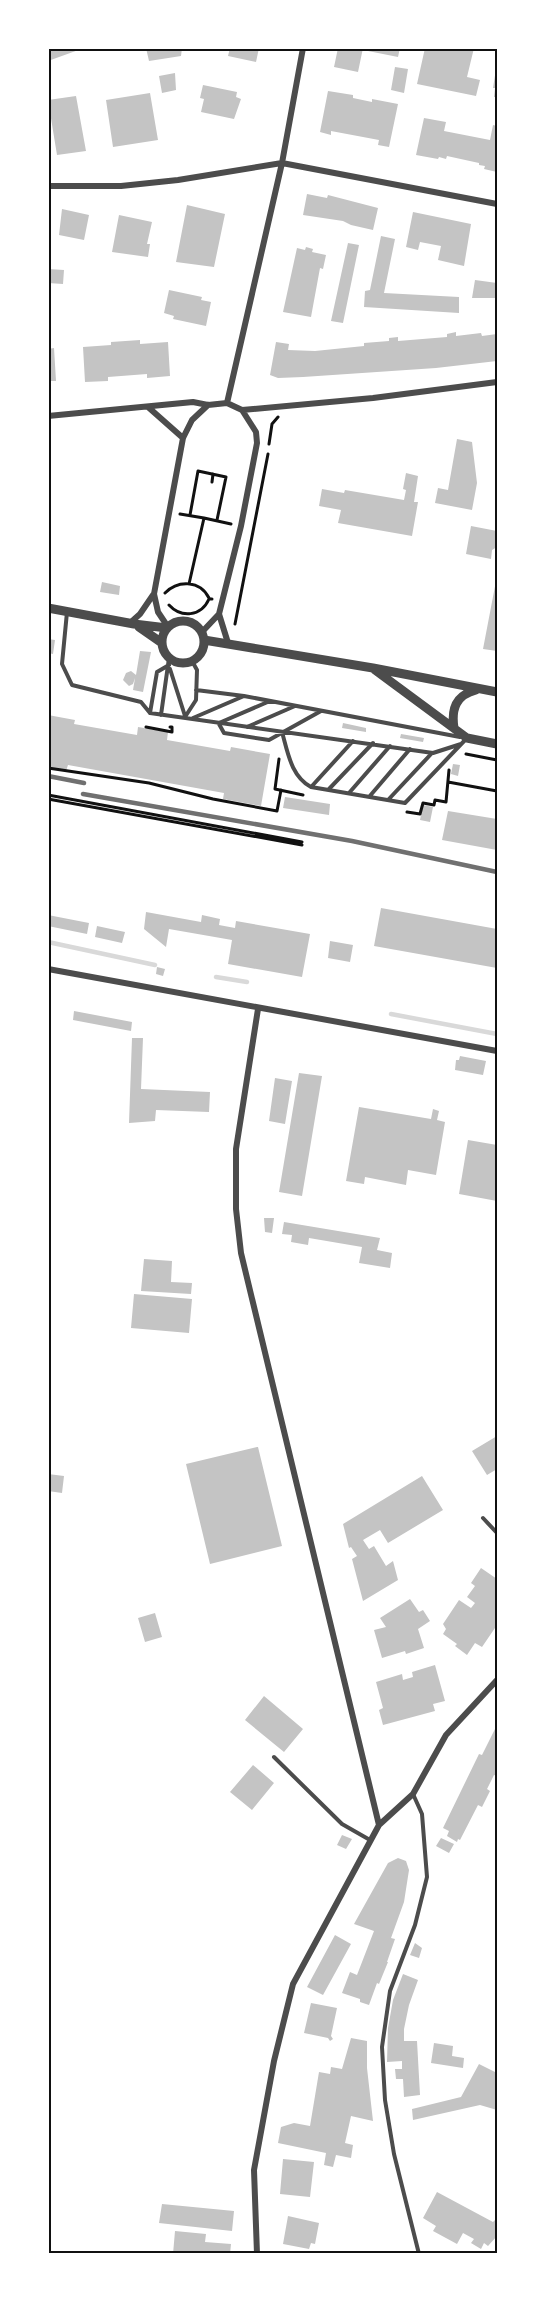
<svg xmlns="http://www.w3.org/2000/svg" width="545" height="2302" viewBox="0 0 545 2302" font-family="Bitter,serif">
<rect width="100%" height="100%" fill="#fff"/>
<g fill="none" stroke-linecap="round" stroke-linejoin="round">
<path stroke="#d9d9d9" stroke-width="4.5" d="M48 942 155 965
M216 977 247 982
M391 1014 497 1034"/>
</g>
<path fill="#c4c4c4" d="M48 48H84L48 61Z
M146 48H182L181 56 149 61Z
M230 48H259L256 62 228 56Z
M338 48H363L358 72 334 67Z
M364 48H400L398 57 368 51Z
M425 48H474L467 77 480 80 476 96 417 84Z
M395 67 408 69 404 93 391 90Z
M496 69H497V97H494L495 88H493Z
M175 73 176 90 162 93 159 76Z
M203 85 237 92 236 97 241 99 234 119 201 112 204 99 200 98Z
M328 91 353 95V98L372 102V99L398 104 389 147 378 145 379 140 331 131V135L320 132Z
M150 93 158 140 113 147 106 100Z
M76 96 86 151 57 155 48 100Z
M424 118 446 122 444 131 490 140 493 125 497 126V172L484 169 485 166 479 165V163L447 156 446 159 439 157 438 159 416 155Z
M307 194 327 198 328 195 378 208 373 230 351 225 343 221 303 215Z
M187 205 225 214 214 267 176 262Z
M62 209 89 215 84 240 59 235Z
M413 212 471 224 464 266 438 260 441 246 420 242 418 250 406 247Z
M119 215 152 222 147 244H150L148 257 112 252Z
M381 236 395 239 384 293 459 297V313L364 307 365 291 370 290Z
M348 243 359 245 343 323 331 321Z
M306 247 313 249 312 252 326 255 323 269 320 268 311 317 283 312 297 248 305 250Z
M48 269 64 270 63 284 48 283Z
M475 280 497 283V298H472Z
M169 290 202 297 201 300 211 302 206 326 173 319 174 316 164 313Z
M456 332V336L481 333 482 336 497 334V361L436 368 303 377 278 378 270 375 276 342 289 344 288 350 315 351 364 346V343L389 341V338L398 337V341L447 337V334Z
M140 340V344L168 342 170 376 147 378V374L108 377V381L85 382 83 347 111 345V342Z
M54 348 56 381H48V349Z
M457 439 472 442 477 483 472 510 435 503 438 488 448 490Z
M406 473 418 476 414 502H418L412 536 338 523 341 510 319 506 322 489 344 493 345 490 404 500 406 490 403 489Z
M471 526 497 531V547L492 550 491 559 466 554Z
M496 581H497V651L483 649Z
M102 582 120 586 119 595 100 592Z
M48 639 55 640 53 654 48 653Z
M140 651 151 652 143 692 133 690 135 678 133 684 129 686 123 680 126 673 131 671 136 675Z
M48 715 75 720 74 724 137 735 138 727 168 732 167 740 230 751 231 747 270 754 261 806 223 799 224 793 68 765 66 771 48 767Z
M343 723 366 728V732L342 728Z
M401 734 424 738 423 742 400 738Z
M453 764 460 765 458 776 451 774Z
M285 797 330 804 329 815 283 808Z
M423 805 433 807 430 822 420 820Z
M448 811 497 819V850L442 840Z
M381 908 497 929V968L374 946Z
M146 912 201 922 202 915 220 919 219 925 235 928 236 921 310 934 302 977 228 964 232 940 169 929 166 947 144 929Z
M48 915 89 923 87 934 48 926Z
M97 926 125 932 122 943 95 937Z
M330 941 353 945 350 962 328 958Z
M157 967 165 969 163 976 156 974Z
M74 1011 132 1022 131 1031 73 1020Z
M132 1038H143L141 1089 210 1092 209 1112 156 1110 155 1121 129 1123Z
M460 1056 486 1061 483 1075 455 1070 456 1060H459Z
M299 1073 322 1076 302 1196 279 1192Z
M275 1078 292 1081 285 1124 269 1121Z
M359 1107 431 1119 433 1109 439 1111 437 1120 445 1122 436 1175 408 1170 406 1185 365 1177 364 1184 346 1181Z
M468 1140 497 1145V1201L459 1194Z
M264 1218H274L272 1233 265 1232Z
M284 1222 380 1238 377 1250 392 1253 390 1268 359 1263 362 1247 309 1238 308 1245 291 1242 292 1235 282 1234Z
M144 1259 172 1261 171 1282 192 1283 191 1294 141 1291Z
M134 1294 192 1299 189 1333 131 1328Z
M497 1436V1469L487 1475 472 1451Z
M257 1447H258L282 1546 210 1564 186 1464Z
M48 1474 64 1476 62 1493 48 1491Z
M422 1476 443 1510 388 1543 380 1530 363 1540 369 1549 374 1546 386 1566 393 1561 398 1580 363 1601 352 1559 357 1556 351 1547 349 1548 343 1524Z
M481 1568 497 1579V1625L482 1647 475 1643 467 1655 455 1646 457 1644 443 1634 446 1629 443 1624 459 1600 471 1608 475 1603 467 1597 475 1586 471 1583Z
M410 1599 419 1612 423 1610 430 1621 418 1629 424 1648 406 1654 405 1651 382 1658 374 1630 386 1627 380 1618Z
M155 1613 162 1637 145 1642 138 1618Z
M435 1665 445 1701 433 1704 435 1711 383 1725 379 1710 383 1708 376 1682 402 1674 403 1680 413 1677 412 1672Z
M264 1696 303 1729 284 1752 245 1720Z
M497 1725V1776L494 1775 487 1789 490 1791 482 1807 478 1805 460 1840 458 1839 457 1842 447 1836 449 1831 443 1828 479 1754 482 1755Z
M253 1765 274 1783 252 1810 230 1792Z
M342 1835 352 1839 346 1849 337 1845Z
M441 1838 454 1844 449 1853 436 1846Z
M398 1858 406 1861 409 1870 404 1902 391 1938 395 1939 387 1962H388L379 1984 377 1983 369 2005 360 2002V1999L342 1993 350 1972 357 1975 374 1931 354 1924 388 1863Z
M335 1935 351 1944 323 1995 307 1987Z
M415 1943 422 1948 419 1958 410 1955Z
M403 1974 418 1980 409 2005 404 2029V2041H417L420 2095 404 2097 403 2079H396L395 2069H402V2061L387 2062 388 2028 393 2000Z
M311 2003 337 2008 331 2036 333 2039 330 2041 328 2038 304 2033Z
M351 2038 367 2041V2068L373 2121 351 2116 345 2143 353 2145 351 2158 336 2155 333 2167 324 2165 326 2153 278 2143 281 2127 294 2123 310 2126 319 2072 330 2074 331 2067 342 2069Z
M434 2043 453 2046 452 2056 464 2058 463 2068 431 2063Z
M479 2064 497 2073V2110L480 2105 413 2120 412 2109 461 2097Z
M283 2159 314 2162 310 2197 280 2194Z
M437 2192 493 2222 497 2218V2236L488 2246 484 2243 481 2249 471 2243 474 2239 463 2233 457 2244 433 2231 436 2226 423 2218Z
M162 2204 234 2211 232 2231 159 2223Z
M288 2216 319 2223 315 2244 311 2243 309 2249 283 2244Z
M175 2231 206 2234 205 2242 231 2244 230 2254H173Z"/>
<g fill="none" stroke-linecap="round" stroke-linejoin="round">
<path stroke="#111" stroke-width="3" d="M269 444 272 424 278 417
M212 482 213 474
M180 514 204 518
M190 515 198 471 226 477 217 520
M189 584 204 518 231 524
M165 593C178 580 200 580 209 598
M169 605C181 618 201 617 209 599H212
M235 624 268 454
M146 727 172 732
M170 727H172V732
M466 754 497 760
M279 759 275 789 303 795
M48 768 149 783 213 799 277 811 281 790
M448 782 497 791
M48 795 302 842
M48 799 302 845
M407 812 420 814 423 803 434 805 435 800 446 802 449 770"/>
<path stroke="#4c4c4c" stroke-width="4" d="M67 612 62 664 72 685 141 702 150 713
M169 665 157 672 150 713 433 753 461 744
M170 669 185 716
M196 690 244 696 460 737
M161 715 169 658
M185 717 196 700 197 670 192 661
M193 718 244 696
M219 723 270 701
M219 724 224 733 269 740 321 711
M247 727 295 706
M282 732C288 753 291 776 311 787L405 803 467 738
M312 786 353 741
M329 789 373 743
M349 793 390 746
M369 797 410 749
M388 800 432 753
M483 1518 497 1533
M274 1757 342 1824 370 1840
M413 1794 422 1814 427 1877 415 1925 390 1991 382 2047 385 2100 394 2154 419 2254"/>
<path stroke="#4c4c4c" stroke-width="6" d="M48 186H121L178 180 282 163 497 204
M227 403 282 163 303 48
M148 407 183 438
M242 410 373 398 497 382
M48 416 193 402 208 405 227 403 242 410 256 432 257 443 241 526 219 614 202 632
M219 614 228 643
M130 623 140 614 153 595
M168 627 158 612 154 594 183 438 192 420 208 405
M48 969 497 1051
M258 1009 236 1149V1209L241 1253 379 1825
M257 2254 254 2170 274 2061 293 1984 379 1825 413 1794 446 1735 497 1680"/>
<path stroke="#4c4c4c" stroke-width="9" d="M48 608 134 624 167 628
M162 642a21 21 0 1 1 42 0a21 21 0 1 1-42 0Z
M139 627 162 643
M204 640 373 668 497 692
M375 670 467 738 497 744
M454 728C451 709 456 695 476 690"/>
<path stroke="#707070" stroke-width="4.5" d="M48 776 84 783
M83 794 352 841 497 872"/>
</g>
<rect width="545" height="2302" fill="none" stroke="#ffffff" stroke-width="99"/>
<rect x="50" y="50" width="446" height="2202" fill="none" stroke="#111" stroke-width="2"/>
</svg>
